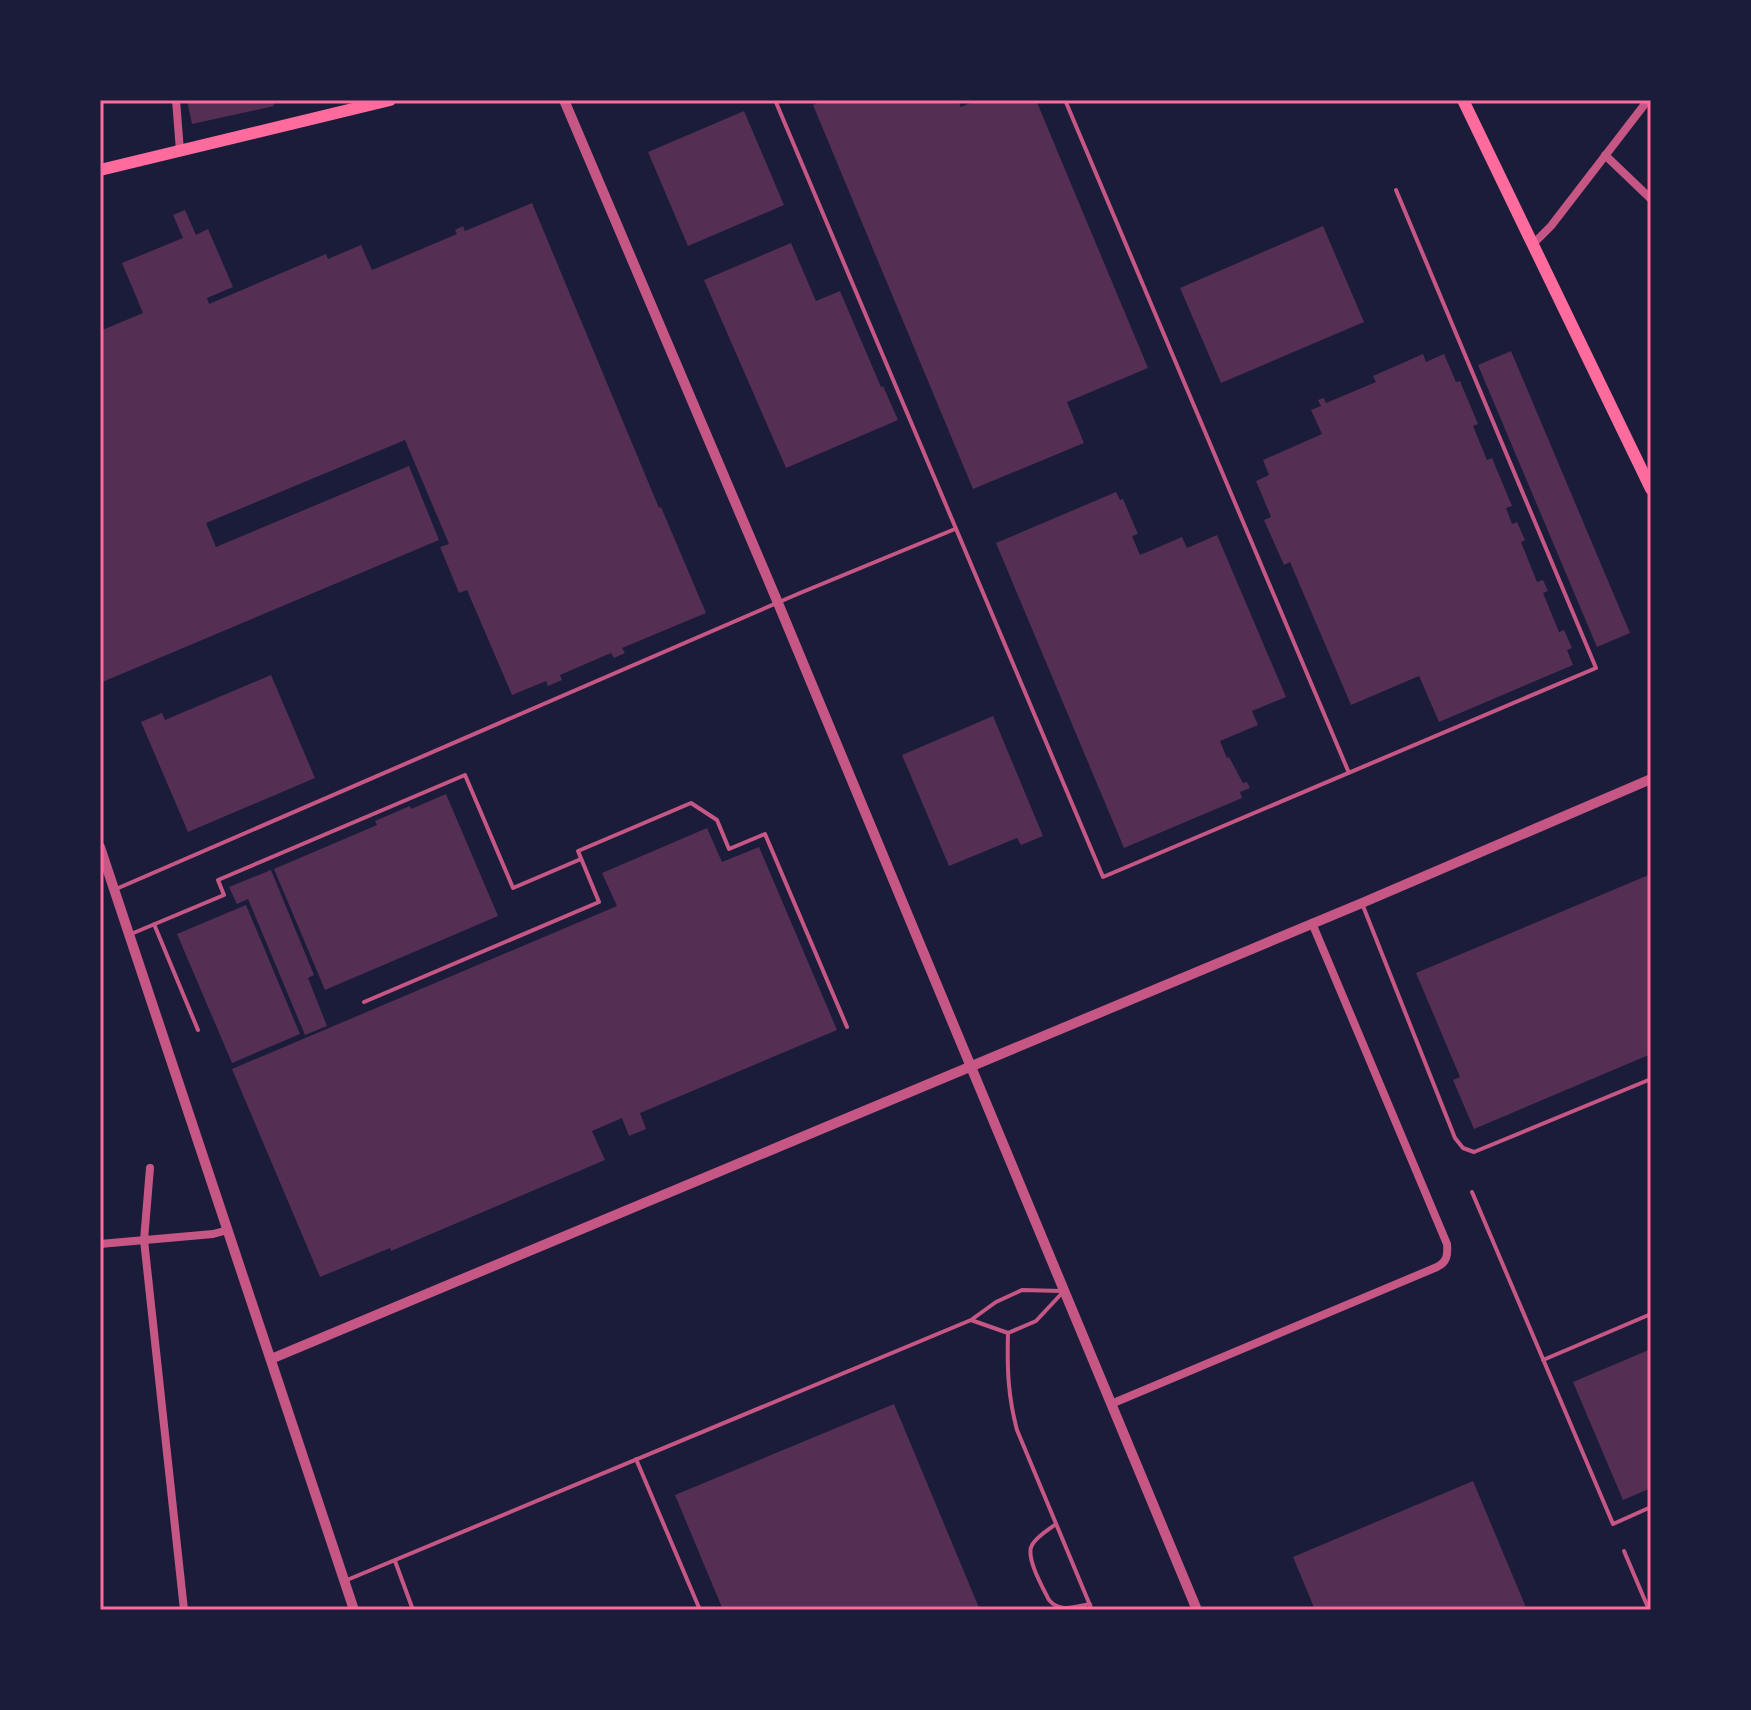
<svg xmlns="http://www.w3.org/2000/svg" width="1751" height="1710" viewBox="0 0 1751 1710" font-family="Poppins,sans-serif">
<rect width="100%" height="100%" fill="#1b1b3a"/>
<path fill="#542f53" d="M187 100H273L274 106 192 124Z
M825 100H958L961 107 977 100H1036L1148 368 1067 402 1084 443 973 489 813 105Z
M744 111 784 205 688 246 648 152Z
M532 203 659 508 661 507 706 613 622 648 625 653 614 658 611 653 560 675 562 680 548 686 546 681 512 695 467 590 459 593 440 547 449 544 405 440 206 523 216 547 409 466 439 540 100 683V331L143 313 122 263 183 238 173 215 185 210 196 235 208 229 233 287 207 298 209 304 326 254 328 259 361 245 372 270 457 234 455 230 463 226 465 231Z
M1323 226 1364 322 1221 383 1180 288Z
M791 243 816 301 840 291 881 387 883 386 898 420 786 468 704 280Z
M1511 351 1630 633 1597 647 1478 365Z
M1423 354 1426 362 1444 354 1456 382 1460 381 1478 424 1473 426 1487 460 1492 458 1512 506 1506 508 1512 524 1517 522 1525 540 1521 542 1537 582 1543 580 1548 591 1543 593 1559 632 1564 630 1572 648 1567 650 1573 665 1439 722 1419 676 1351 705 1290 562 1284 565 1264 520 1271 517 1256 481 1269 475 1263 460 1322 434 1311 410 1321 406 1318 400 1324 398 1326 403 1376 382 1373 376Z
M1116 492 1120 500 1123 499 1138 534 1132 536 1140 555 1182 537 1187 548 1217 535 1286 697 1252 711 1258 725 1220 741 1227 758 1229 757 1243 783 1247 782 1250 788 1240 792 1242 798 1124 848 996 543Z
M271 675 315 778 188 832 141 722 162 713 165 720Z
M993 716 1043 836 1021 845 1017 838 949 866 902 755Z
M446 794 498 916 325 990 274 869 377 825 375 821 410 806 411 809Z
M707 828 722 862 759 847 837 1030 640 1113 646 1129 629 1136 622 1118 592 1131 605 1160 391 1251 390 1248 320 1277 232 1069 617 906 602 873Z
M271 870 314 975 308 978 327 1026 305 1035 248 899 237 904 229 887Z
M1651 874V1054L1474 1129 1453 1080 1460 1077 1416 973Z
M246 905 300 1034 232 1063 177 934Z
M1651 1349V1488L1623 1500 1573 1382Z
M894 1404 980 1610H723L675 1495Z
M1473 1481 1527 1610H1315L1293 1557Z"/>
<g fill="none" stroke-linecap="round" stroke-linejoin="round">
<path stroke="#c65784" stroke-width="4" d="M775 100 1103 877 1596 668 1396 190
M1065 100 1349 773
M116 889 800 593 955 529
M1363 906 1455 1138 1463 1148 1474 1152 1651 1079
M154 924 198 1030
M131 934 224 895 218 880 465 775 513 888 581 859
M364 1002 599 902 578 851 691 803 717 820 729 849 765 834 847 1027
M1472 1192 1613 1524 1651 1507
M971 1320 1008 1333 1036 1321 1063 1292
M1008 1333C1007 1369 1008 1396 1017 1430L1092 1610
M1543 1360 1651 1314
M636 1459 700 1610
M1056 1524C1048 1530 1037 1536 1032 1545 1025 1557 1043 1588 1049 1600 1060 1613 1074 1607 1090 1604
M1624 1551 1649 1610
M395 1561 413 1610
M347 1580 971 1320 996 1302 1022 1290 1062 1291"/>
<path stroke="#c65784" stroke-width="8" d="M176 100 180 151
M1605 155 1651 199
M1533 244 1551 226 1648 100
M150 1168 144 1240 184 1610
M100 1244 213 1234 228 1230
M1111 1404 1437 1267C1447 1262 1448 1255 1447 1244L1312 923"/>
<path stroke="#c65784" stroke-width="10" d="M564 100 778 603 1197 1610
M100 847 354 1610
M271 1359 1362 903 1651 779"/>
<path stroke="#ff6b9d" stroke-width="12" d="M1463 100 1651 489"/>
<path stroke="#ff6b9d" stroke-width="12" d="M100 170 390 100"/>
</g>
<rect width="1751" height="1710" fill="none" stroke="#1b1b3a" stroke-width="204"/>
<rect x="102" y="102" width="1547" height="1506" fill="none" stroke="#ff6b9d" stroke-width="3"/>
</svg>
